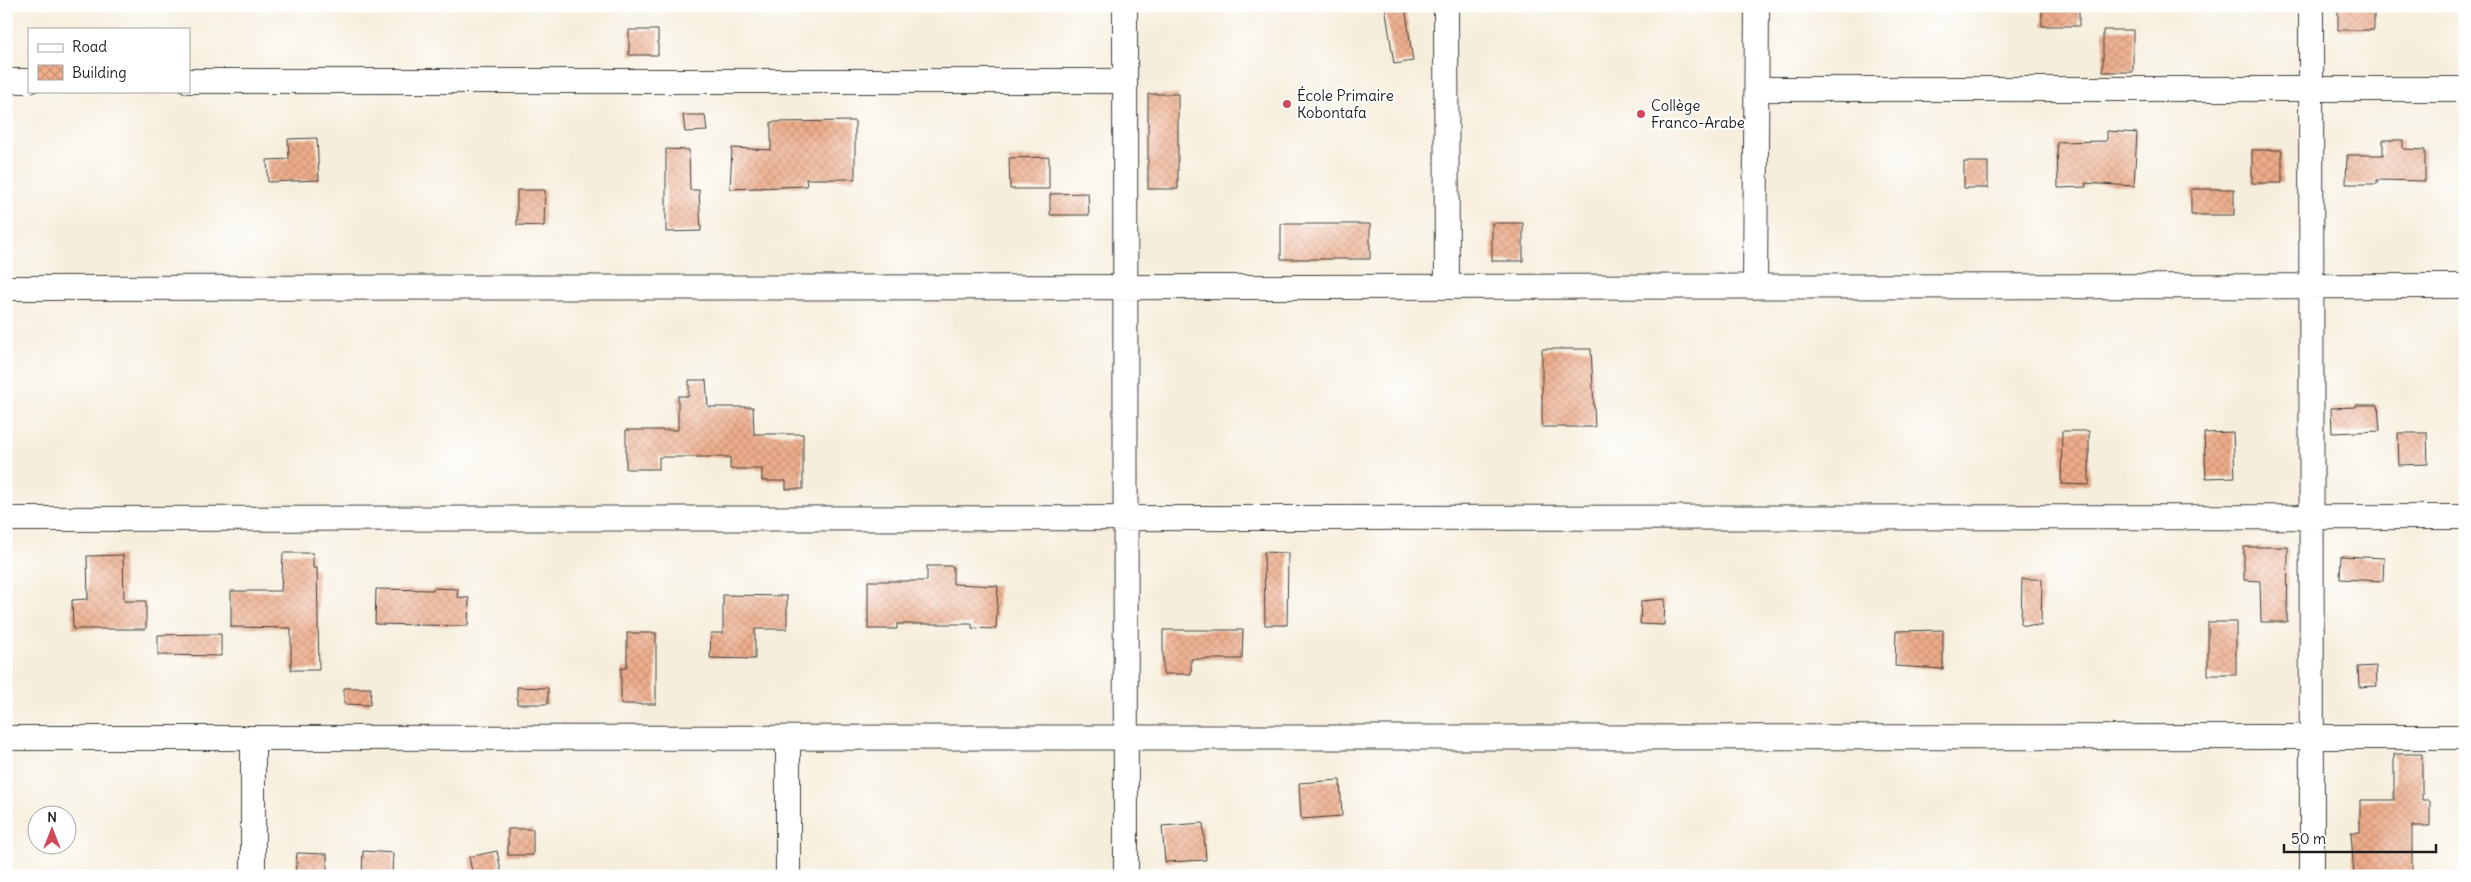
<svg xmlns="http://www.w3.org/2000/svg" width="2471" height="882" viewBox="0 0 2471 882" font-family="Delius,sans-serif">
<defs>
<pattern id="building-cross-hatch" width="8" height="8" patternUnits="userSpaceOnUse" patternTransform="scale(1.25)"><rect width="8" height="8" fill="#edac8a"/><path d="M0 0l8 8M0 8l8-8" fill="none" stroke="#cb9376"/></pattern>
</defs>
<rect width="100%" height="100%" fill="#fff"/>
<filter id="ink" filterUnits="userSpaceOnUse"><feTurbulence type="fractalNoise" baseFrequency=".02" numOctaves="2"/><feDisplacementMap in="SourceGraphic" scale="10" xChannelSelector="R" yChannelSelector="G"/><feConvolveMatrix kernelMatrix="1 2 1 2 8 2 1 2 1" color-interpolation-filters="sRGB"/></filter>
<filter id="wash" filterUnits="userSpaceOnUse"><feTurbulence type="fractalNoise" baseFrequency=".0096" numOctaves="4" result="noise"/><feDisplacementMap in="SourceGraphic" scale="20" xChannelSelector="R" yChannelSelector="G"/><feGaussianBlur stdDeviation="1.12" result="paint"/><feColorMatrix in="noise" values="0 0 0 0 0 0 0 0 0 0 0 0 0 0 0 0 0 1.4 0 .05"/><feComposite in="paint" operator="in"/></filter>
<g filter="url(#wash)">
<rect width="100%" height="100%" fill="#f6eedc"/>
<g id="blocks">
<path fill="url(#building-cross-hatch)" d="M1385 6H1405L1413 61 1394 64Z
M2042 6H2079V26H2042Z
M2338 6H2374V30H2338Z
M629 30H658V55H629Z
M2103 30H2133V72H2103Z
M1148 94H1178V189H1148Z
M683 115H705L707 131 685 132Z
M855 121V179H806L807 186 730 189 732 148 771 150V122Z
M2107 131 2137 133 2134 186 2085 183 2086 187 2058 188 2057 142 2107 141Z
M317 138 319 180 268 182 267 160 289 159 288 139Z
M2383 140H2403V149L2425 150V181L2377 180V184H2346L2347 155H2383Z
M666 149 689 150 690 190H699L701 231 666 232Z
M2252 150H2282V183H2252Z
M1049 157V189H1010L1009 158Z
M1964 162H1988V188H1964Z
M2191 189H2234V215H2191Z
M517 190H545L544 226 517 225Z
M1088 193 1089 215H1050V194Z
M1492 223H1523V261H1492Z
M1281 224H1370V259H1281Z
M1542 349H1591L1595 427H1542Z
M689 380H706L708 407H753L754 434H803V489H786V481H762V469H730V457H659V469H626V430H678V396H689Z
M2356 405H2378L2380 431 2332 433 2331 408 2356 407Z
M2062 431H2089V485L2061 484Z
M2233 432 2235 477 2206 478 2204 433Z
M2398 433H2427L2428 464 2399 465Z
M2244 547H2288L2287 622H2261L2260 581 2244 580Z
M1264 552 1288 553 1287 625H1265Z
M283 553H313V568H317L319 670H291V628L231 627V591H281Z
M123 555 124 601H146V629H73L72 600 88 599 87 556Z
M2341 556 2384 558 2383 581 2340 579Z
M927 566H953V584L998 586 996 629 972 628V624H897V629H868V581H927Z
M2022 579H2042L2041 626 2021 625Z
M433 588 458 589 457 597 469 598 468 626 375 624 376 589 433 590Z
M723 595 787 596V629H755V659L710 658 711 633H723Z
M1665 599 1664 625 1640 624 1641 601Z
M2208 622H2236V675H2208Z
M1163 630H1243L1242 659H1191V674H1163Z
M1943 630V669L1895 666 1896 631Z
M627 633H656V704H621V668H627Z
M210 634H221V656L158 655V635Z
M2376 666 2377 686 2359 687 2358 667Z
M517 687 548 688V704H517Z
M344 688H371L370 705 344 704Z
M2394 754H2422V800H2430V826H2412V876H2354L2351 832H2360V800H2394Z
M1340 780 1342 816 1301 819 1299 783Z
M1203 823 1206 860 1165 862 1162 826Z
M508 829H533V855H508Z
M363 851 393 853 392 876H362Z
M497 851 502 876H473L469 857Z
M297 853 327 854V876H295Z"/>
</g>
</g>
<g filter="url(#ink)">
<use href="#blocks" fill-opacity="0" stroke="#3d3c39" stroke-width="1"/>
<g fill="none" stroke-linecap="round" stroke-linejoin="round">
<g stroke="#3d3c39" stroke-width="26">
<path id="street" d="M1125 6 1126 876
M1446 6 1447 287
M2311 6 2312 876
M6 81H29
M189 81H1125
M1757 89H2465
M1755 287 1757 6
M6 288 2465 286
M6 519 2465 517
M6 738 2465 737
M253 738V876
M788 738V876"/>
</g>
<use href="#street" stroke="#fff" stroke-width="24"/>
</g>
</g>
<g fill="#d1495b" stroke="#fff" stroke-width="2">
<circle cx="1287" cy="104" r="5"/>
<circle cx="1641" cy="114" r="5"/>
</g>
<g text-anchor="middle" dominant-baseline="central" stroke-width="4" stroke-linejoin="round" paint-order="stroke">
<g font-size="15" fill="#1c1c1c" stroke="#fff" text-anchor="start">
<text x="1297" y="95">École Primaire<tspan x="1297" dy="17">Kobontafa</tspan></text>
<text x="1651" y="105">Collège<tspan x="1651" dy="17">Franco-Arabe</tspan></text>
</g>
</g>
<rect width="2471" height="882" fill="none" stroke="#fff" stroke-width="25"/>
<rect x="28" y="28" width="162" height="65" fill="#ffffff" stroke="#a4a4a4"/>
<rect x="38" y="44" width="25" height="8" fill="#ffffff" stroke="#a4a4a4"/>
<text x="72" y="52" font-size="15" fill="#1c1c1c">Road</text>
<rect x="38" y="65" width="25" height="15" fill="url(#building-cross-hatch)" stroke="#a4a4a4"/>
<text x="72" y="78" font-size="15" fill="#1c1c1c">Building</text>
<g transform="translate(52 830)"><circle r="24" fill="#ffffff" stroke="#a4a4a4"/>
<path d="M0-4L9 19L0 12L-9 19Z" fill="#d1495b"/>
<text y="-8" font-size="14" font-weight="bold" text-anchor="middle" fill="#1c1c1c">N</text>
</g>
<path d="M2284 844v8h152v-8" fill="none" stroke="#1c1c1c" stroke-width="2.5"/>
<text x="2291" y="844" font-size="15" fill="#1c1c1c" stroke="#ffffff" stroke-width="4" paint-order="stroke">50 m</text>
</svg>
